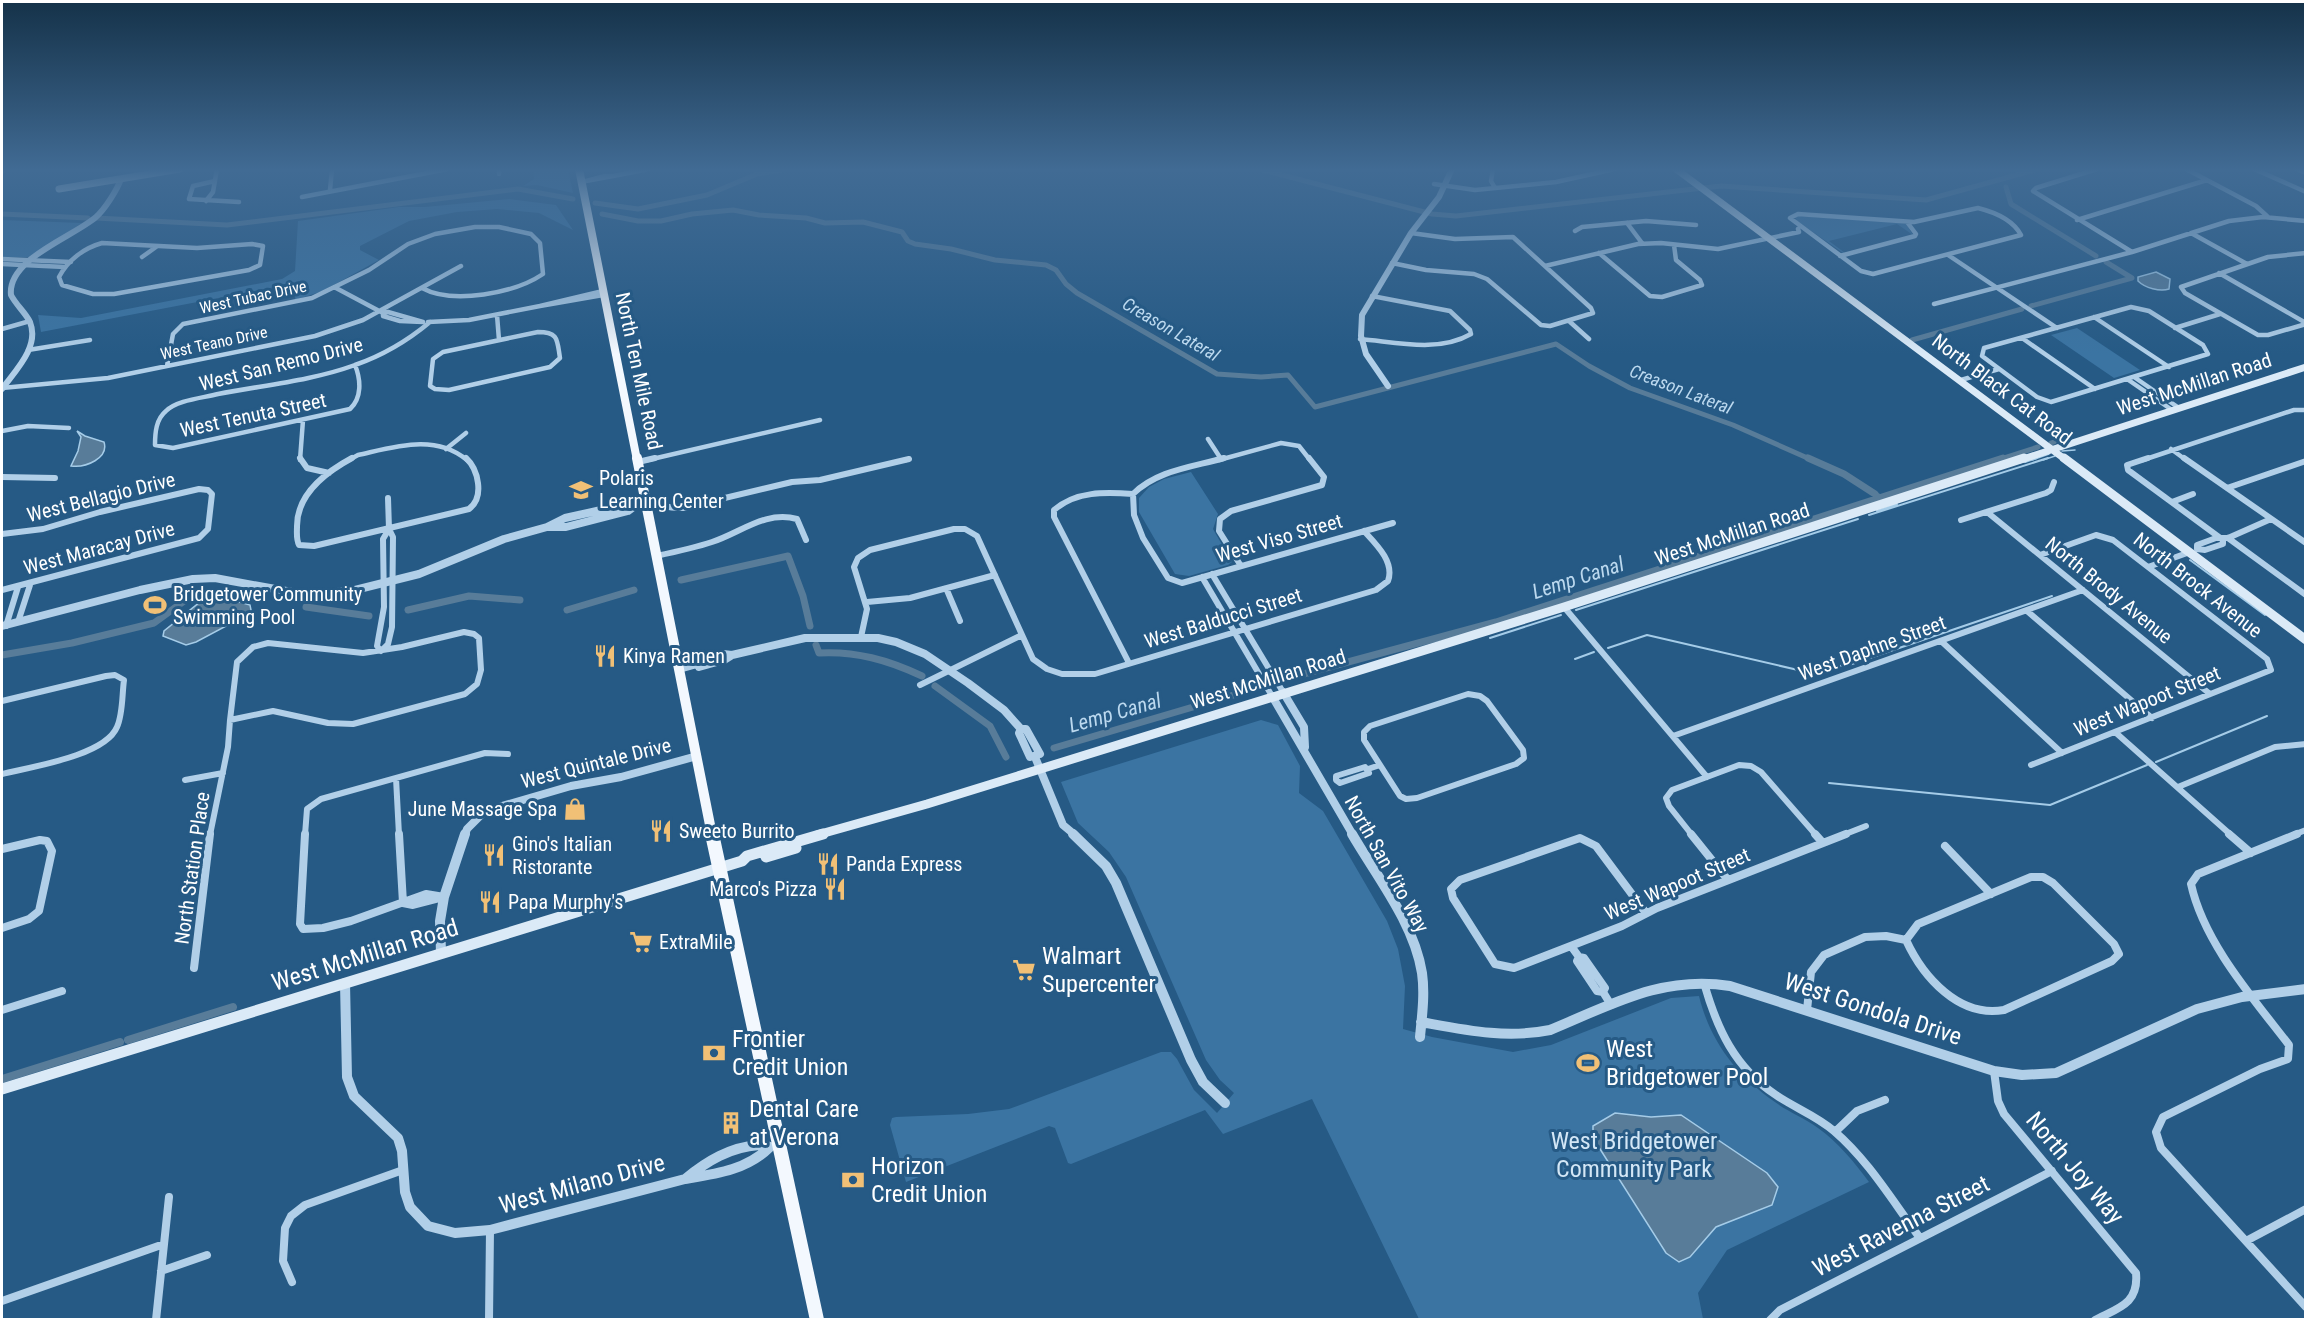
<svg xmlns="http://www.w3.org/2000/svg" width="2307" height="1321" viewBox="0 0 2307 1321" font-family="'Roboto Condensed',sans-serif">
<rect width="100%" height="100%" fill="#265a85"/>
<path fill="#3b74a2" d="M533 169H568L573 193 537 185 523 186 534 179Z
M509 199 556 205 573 230 539 213 497 209 457 212 409 221 360 246V250L379 260 323 291 295 300 296 283 41 332 38 315 81 318 282 279 295 271 298 221 399 207H425Z
M1798 216 1901 223 1906 224 1913 235 1897 224 1829 241 1845 253H1843L1797 221 1795 217Z
M2 220 82 223 31 257H2Z
M2077 328 2140 370 2114 378 2051 335Z
M1191 472 1218 514 1213 529 1232 562 1228 565 1189 576 1175 574 1139 512V498L1149 487 1164 479Z
M1261 720 1278 725 1300 766 1299 793 1323 811 1387 921 1398 949 1405 986 1403 1029 1432 1037 1513 1052 1551 1045 1671 998 1699 996C1710 1041 1736 1075 1775 1102 1788 1112 1805 1118 1818 1128 1839 1143 1854 1162 1869 1182L1727 1250 1698 1293 1703 1319H1419L1312 1099 1223 1134 1205 1110 1071 1164 1068 1163 1055 1128 1049 1126 906 1182 890 1125 892 1118 896 1117 968 1114 1009 1109 1161 1052H1171L1177 1059 1194 1090 1217 1113 1234 1093 1220 1080 1206 1060 1126 877 1109 852 1078 823 1061 782Z"/>
<path fill="#587c99" stroke="#a5cce8" stroke-width="1.5" d="M2156 272 2170 279 2169 289C2160 292 2145 288 2138 281V277Z
M77 431 85 436 104 442C109 458 86 468 71 466L78 451 81 437Z
M215 595 250 605 251 610 247 615 196 642 186 645 163 636 164 631 205 598Z
M1615 1113 1651 1117 1681 1115 1767 1173 1778 1187 1772 1205 1716 1227 1690 1257 1679 1262 1666 1253 1593 1138V1126Z"/>
<g fill="none" stroke-linecap="round" stroke-linejoin="round">
<path stroke="#a5cce8" stroke-width="1.5" d="M2062 451 2075 450
M2032 460 2049 454
M2043 460 2055 456"/>
<path stroke="#a5cce8" stroke-width="2" d="M2025 462 2037 458
M1877 511 1897 504
M1869 515 2048 458
M2190 560 2265 615
M1576 610 1858 519
M1490 638 1561 615
M1608 648 1647 635 1798 670H1815L1852 664 2052 596
M1575 659 1594 652
M2156 762 2267 716
M1829 783 2050 805 2147 765"/>
<path stroke="#587c99" stroke-width="5" d="M1259 169 1432 214 1456 216 1721 186 1926 200 2038 169
M2006 187 2011 204 2096 256
M595 203 638 209 707 195 757 174 788 169
M2 214 88 218
M602 214 638 221H661L692 214 733 210 759 215 806 218 825 223 863 222 902 232 908 241 915 244 951 249 995 260 1046 265 1056 270 1066 284 1077 293 1217 374 1261 377 1288 375 1315 407 1556 344 1589 366 1630 388 1733 425 1812 460
M96 218 227 225 518 189 573 199
M2031 306 2132 278 2106 262
M1912 340 2022 309
M2051 443 2054 442
M1998 460 2038 447"/>
<path stroke="#587c99" stroke-width="7" d="M1808 458 1844 474 1875 494
M1882 497 2003 458
M681 580 788 556 803 596 810 626
M306 607 369 616
M408 610 469 596 520 600
M567 610 634 590
M816 645 819 653C856 651 888 660 922 676
M2 655 72 643 154 623 191 596
M1285 679 1496 622 1876 499 1877 496
M935 686 990 726 1006 757
M1054 748 1254 689"/>
<path stroke="#587c99" stroke-width="8" d="M128 1040 233 1007
M2 1079 120 1042"/>
<path stroke="#b1cfe8" stroke-width="4.5" d="M499 169V174
M1493 169 1491 181 1495 188
M2097 169 2036 188 2033 191 2132 252
M2186 169 2256 206 2268 217
M2254 169 2306 192
M2 172 3 169
M605 176H613L586 181Z
M613 176 649 169
M215 181 193 186 189 199 239 202
M1434 184 1475 190 1556 182 1615 169
M330 190 332 169
M302 197 448 169
M206 201 213 192 217 169
M1978 208C1994 212 2013 220 2021 235L1873 274 1861 271 1790 218 1798 214 1914 222Z
M2077 220 2207 180
M1627 223 1642 243
M1575 231 1582 227 1646 221 1696 225
M2191 233 2247 264
M102 243 197 248 252 244 263 246 260 265 249 270 114 294H93L62 285 59 277C68 260 84 248 102 243Z
M1599 253 1650 296 1662 297 1702 285 1700 280 1676 260 1674 245
M2306 253 2268 257 2181 287 2185 293 2258 335H2268L2306 324
M1948 255 2057 328
M1840 256 1915 236 1916 234 1907 222
M142 257 156 247
M2 259 71 262
M1392 263 1426 270 1474 274 1487 279 1541 325 1550 326 1593 313 1591 308 1513 237 1455 239 1411 233
M2 264 65 267
M1545 266 1638 244 1661 243 1718 249 1799 232 1798 229
M2219 273 2306 323
M336 288 383 313
M603 291 540 306 603 295
M1934 304 2132 252 2229 221 2263 217 2306 221
M2131 307 2149 311 2203 345 2208 354 2051 402 2037 397 1982 356 1984 348Z
M388 312 423 322 400 321 383 316V313Z
M497 315 499 340
M2094 317 2169 367
M1569 321 1589 339
M428 322 469 320 540 306
M2175 328 2220 314
M2 329 30 321
M538 332C559 332 557 340 560 358L550 367 449 390 435 389 430 386 433 359 443 352Z
M2022 338 2095 389
M1360 339C1396 342 1438 353 1471 334L1470 330 1450 311 1372 296
M28 350 90 340
M355 365C361 380 362 398 350 409L173 448 155 445C155 433 156 419 166 411 177 400 203 398 218 394 264 385 311 381 355 365Z
M355 365C384 355 406 342 430 322
M167 366 173 334 183 324 312 298 369 270 408 244 435 234 475 227H499L531 234 540 243 543 274C515 293 453 305 422 288
M2134 377 2179 408
M2127 379 2172 410
M1961 380 1999 369
M2 388 108 378 315 336 363 320 461 266
M2 431 28 426 69 428
M1208 439 1221 459
M446 449 466 433
M2171 449 2186 460
M300 460 303 420
M349 460 358 455C394 447 435 433 467 460
M648 460 820 420
M906 460 909 459
M1219 460 1281 443 1299 446 1310 460
M2143 460 2294 410H2306"/>
<path stroke="#b1cfe8" stroke-width="6" d="M300 458 307 468 329 473
M352 458C326 472 297 494 297 526 297 533 296 539 299 545L314 546 469 509C485 497 478 469 466 458
M2148 458 2127 465 2128 470 2223 540
M2184 458 2306 543
M638 462 655 458
M2 477 55 478
M2227 488 2306 461
M1133 494 1134 515 1143 538 1168 578 1182 583 1393 523
M388 498 389 529
M2172 502 2193 494
M646 505C661 504 673 509 683 508L792 482 820 480 909 459
M1987 512 2210 694
M1961 520 2046 493 2051 490 2054 482
M389 529 393 537 392 627 388 644 381 651 377 646 384 607 383 539Z
M2 534 43 529 100 512 199 489 208 490 212 494 208 529 199 538 2 590
M2228 538 2306 595
M2223 540V544L2205 550 2197 549V545L2216 538H2228L2271 519
M656 556C675 552 694 548 712 542 740 533 766 510 797 519L806 540
M1241 566 1219 531 1220 519 1231 511 1322 485 1324 477 1309 458
M2148 567 2190 552
M1212 574 1283 692
M1202 577 1272 696
M946 588 960 621
M867 602 910 598 995 575
M1564 607 1707 777
M2027 611 2152 718
M18 622 30 585
M6 626 18 587
M464 632 474 634 479 638 481 670 477 684 465 694 353 724 328 723 273 711 230 720 237 662 253 647 268 643 363 653 402 647Z
M861 637 867 609 854 567 858 558 870 550 954 529H965L977 536 1033 659 1047 669 1062 674H1095L1376 590 1388 581C1395 562 1376 544 1364 531
M1941 641 2062 753
M1129 663 1054 517V510C1076 491 1105 492 1133 494 1157 470 1193 467 1224 458
M920 685 1022 635
M1468 694 1480 696 1487 701 1523 750 1524 758 1516 764 1417 798 1406 799 1400 796 1364 740V732L1370 726Z
M2 701 106 676 115 675 124 680C122 694 123 714 117 727 105 756 30 767 2 774
M2115 732 2231 835
M1673 736 2083 590
M2031 765 2271 670 2267 659 2113 540 2096 535 2040 555
M1365 767 1369 773 1340 783 1336 780V776Z
M1368 769 1380 765
M396 778 399 835
M185 780 223 773
M2178 787 2275 747 2306 744
M210 835 228 747 230 720
M305 835 307 809 321 799 485 753 508 754
M1692 835 1669 806 1666 798 1672 790 1739 765 1751 766 1761 772 1816 835
M1843 835 1866 826
M2293 835 2306 830"/>
<path stroke="#b1cfe8" stroke-width="8" d="M305 834 300 924 303 929 323 928 351 921 426 894 444 897 413 905 403 903
M399 834 403 903
M1691 834 1728 880
M1815 834 1823 843
M2229 834 2251 853
M2297 834 2198 874 2191 884C2204 943 2253 998 2289 1045L2288 1059 2260 1069 2163 1117 2156 1132 2161 1148 2306 1307
M1945 846 1991 894
M2 849 40 840 47 841 52 851 39 911 29 919 2 928
M2031 877H2043L2053 883 2114 944 2119 954 2112 961 2004 1010C1959 1018 1923 977 1906 940L1918 924Z
M1646 913 1596 846 1580 838 1460 880 1451 889 1453 898 1495 964 1514 968 1622 926 1657 908 1846 834
M1571 946 1579 957 1584 958 1605 988 1603 992
M1579 957 1577 961 1597 991 1603 992 1611 1005
M194 968 210 834
M1704 983C1717 1029 1735 1068 1776 1095 1795 1108 1817 1116 1834 1131 1869 1161 1893 1202 1920 1238
M2 1010 62 991
M1807 1010 1811 972 1824 955 1865 937 1886 936 1906 940
M1994 1071 1998 1101 2004 1114 2136 1273C2139 1304 2118 1308 2095 1320
M1835 1132 1857 1111 1885 1100
M2246 1241 2306 1209
M161 1271 207 1255
M292 1282 283 1261 285 1228 291 1216 305 1205 403 1170
M2 1301 164 1244
M156 1320 169 1197
M489 1320 490 1230
M1770 1320 1780 1310 2052 1171"/>
<path stroke="#b1cfe8" stroke-width="6" d="M2298 169 2306 172
M1388 386 1366 354 1361 336 1362 315 1411 233 1439 197 1452 169
M2 389C15 371 40 347 30 322 25 312 16 305 11 295 7 259 73 237 96 217 105 209 117 190 121 179"/>
<path stroke="#b1cfe8" stroke-width="8" d="M628 504 636 505 628 511 566 527H547L565 518Z
M2 626 140 590 193 579 215 578 303 594 351 591 419 574 504 539 547 527
M723 654 732 655 724 660 699 667 697 660Z
M732 655 805 638H878L896 642 925 654 968 683 1004 710 1021 729
M679 669 697 664
M1283 692 1304 727 1305 747
M1272 696 1353 835
M1021 729H1026L1040 754 1030 757 1019 733Z
M1035 757 1063 825 1075 835
M465 835 467 829 485 811 571 786 621 777 697 756"/>
<path stroke="#b1cfe8" stroke-width="10" d="M1073 834 1106 866 1116 883 1191 1060 1203 1082 1225 1103
M1352 834C1377 877 1414 923 1422 973 1425 994 1422 1016 1420 1037
M441 953 440 921 444 897 465 834
M345 983 347 1077 354 1096 398 1138 402 1151 405 1192 410 1207 428 1226 455 1233 490 1230 685 1179
M1421 1022C1465 1030 1506 1039 1550 1030 1611 1005 1662 975 1730 986L1994 1071 2022 1075 2056 1073 2197 1009 2242 997 2306 989
M759 1145 770 1147C747 1170 716 1174 685 1179 707 1161 730 1147 759 1145Z"/>
<path stroke="#dbeaf7" stroke-width="7" d="M1676 169 2066 460
M59 189 180 169
M2020 460 2306 367"/>
<path stroke="#dbeaf7" stroke-width="9" d="M2064 458 2306 640
M817 835 927 804 1564 607 2024 458"/>
<path stroke="#dbeaf7" stroke-width="11" d="M766 857 796 848
M2 1089 742 861 747 856 823 834"/>
<path stroke="#f3f8fe" stroke-width="8" d="M579 169 637 460"/>
<path stroke="#f3f8fe" stroke-width="10" d="M637 458 712 835"/>
<path stroke="#f3f8fe" stroke-width="14" d="M712 834 817 1320"/>
</g>
<linearGradient id="sky" x2="0" y2="1"><stop stop-color="#153249"/><stop offset="0.48" stop-color="#416b94"/><stop offset="1" stop-color="#416b94" stop-opacity="0"/></linearGradient>
<rect width="2307" height="354" fill="url(#sky)"/>
<defs>
<g id="school-bare" transform="scale(1.8)"><path d="M0-5L7-2L0 1L-7-2ZM-4 1L0 2.5L4 1V4Q0 6-4 4Z" fill="#f1c076" stroke="#265a85" stroke-width="2.5" paint-order="stroke"/></g>
<g id="stadium-bare" transform="scale(1.8)"><path d="M0-5a6.5 5 0 1 0 0 10a6.5 5 0 1 0 0-10ZM-3.5-1.8h7v3.6h-7Z" fill="#f1c076" stroke="#265a85" stroke-width="2.5" paint-order="stroke"/></g>
<g id="restaurant-bare" transform="scale(1.8)"><path d="M-5-6h1v4h1v-4h1v4h1v-4h1v5L-1.5 .5V6h-2V.5L-5-1ZM5-6V6H3V1.5H1.5Q1.5-4 5-6Z" fill="#f1c076" stroke="#265a85" stroke-width="2.5" paint-order="stroke"/></g>
<g id="shop-bare" transform="scale(1.8)"><path d="M-5-2.5h2.3a2.7 3.5 0 0 1 5.4 0H5L5.5 6h-11ZM-1.5-2.5h3a1.5 2.3 0 0 0-3 0Z" fill="#f1c076" stroke="#265a85" stroke-width="2.5" paint-order="stroke"/></g>
<g id="supermarket-bare" transform="scale(1.8)"><path d="M-6-5.5h2.5l.6 2H6L4.5 2H-2.5L-4.4-4H-6ZM-1.5 3.2a1.3 1.3 0 1 0 .1 0ZM3 3.2a1.3 1.3 0 1 0 .1 0Z" fill="#f1c076" stroke="#265a85" stroke-width="2.5" paint-order="stroke"/></g>
<g id="bank-bare" transform="scale(1.8)"><path d="M-6-4H6V4H-6ZM0-2.3a2.3 2.3 0 1 0 0 4.6a2.3 2.3 0 1 0 0-4.6Z" fill="#f1c076" stroke="#265a85" stroke-width="2.5" paint-order="stroke"/></g>
<g id="building-bare" transform="scale(1.8)"><path d="M-4-6H4V6H1V3H-1V6H-4ZM-2.5-4.3h1.7v1.8h-1.7ZM.8-4.3h1.7v1.8H.8ZM-2.5-1h1.7V.8h-1.7ZM.8-1h1.7V.8H.8Z" fill="#f1c076" stroke="#265a85" stroke-width="2.5" paint-order="stroke"/></g>
</defs>
<g fill-rule="evenodd">
<use href="#school-bare" x="581" y="490"/>
<use href="#stadium-bare" x="155" y="605"/>
<use href="#restaurant-bare" x="605" y="656"/>
<use href="#shop-bare" x="575" y="809"/>
<use href="#restaurant-bare" x="661" y="831"/>
<use href="#restaurant-bare" x="494" y="855"/>
<use href="#restaurant-bare" x="828" y="864"/>
<use href="#restaurant-bare" x="835" y="889"/>
<use href="#restaurant-bare" x="490" y="902"/>
<use href="#supermarket-bare" x="641" y="942"/>
<use href="#supermarket-bare" x="1024" y="970"/>
<use href="#bank-bare" x="714" y="1053"/>
<use href="#stadium-bare" x="1588" y="1063"/>
<use href="#building-bare" x="731" y="1123"/>
<use href="#bank-bare" x="853" y="1180"/>
</g>
<g text-anchor="middle" dominant-baseline="central" stroke-width="6" stroke-linejoin="round" paint-order="stroke">
<g font-size="16" fill="#fff" stroke="#265a85">
<text transform="translate(253 297) rotate(-12)">West Tubac Drive</text>
<text transform="translate(214 343) rotate(-12)">West Teano Drive</text>
</g>
<g font-size="18" font-style="italic" fill="#bcd9ef" stroke="#265a85">
<text transform="translate(1171 329) rotate(30)">Creason Lateral</text>
<text transform="translate(1681 389) rotate(21)">Creason Lateral</text>
</g>
<g font-size="20" fill="#fff" stroke="#265a85">
<text transform="translate(281 364) rotate(-14)">West San Remo Drive</text>
<text transform="translate(639 371) rotate(78)">North Ten Mile Road</text>
<text transform="translate(2194 384) rotate(-18)">West McMillan Road</text>
<text transform="translate(2002 389) rotate(37)">North Black Cat Road</text>
<text transform="translate(253 415) rotate(-12)">West Tenuta Street</text>
<text transform="translate(101 497) rotate(-14)">West Bellagio Drive</text>
<text transform="translate(1732 534) rotate(-18)">West McMillan Road</text>
<text transform="translate(1279 538) rotate(-16)">West Viso Street</text>
<text transform="translate(99 548) rotate(-15)">West Maracay Drive</text>
<text transform="translate(2198 585) rotate(38)">North Brock Avenue</text>
<text transform="translate(2109 590) rotate(39)">North Brody Avenue</text>
<text transform="translate(1223 618) rotate(-17)">West Balducci Street</text>
<text transform="translate(1872 648) rotate(-20)">West Daphne Street</text>
<text transform="translate(1268 679) rotate(-17)">West McMillan Road</text>
<text transform="translate(2147 701) rotate(-22)">West Wapoot Street</text>
<text transform="translate(596 763) rotate(-14)">West Quintale Drive</text>
<text transform="translate(1387 864) rotate(61)">North San Vito Way</text>
<text transform="translate(192 868) rotate(-82)">North Station Place</text>
<text transform="translate(1677 884) rotate(-23)">West Wapoot Street</text>
</g>
<g font-size="20" fill="#fff" stroke="#265a85" text-anchor="start">
<text x="599" y="478">Polaris<tspan x="599" dy="23">Learning Center</tspan></text>
<text x="173" y="594">Bridgetower Community<tspan x="173" dy="23">Swimming Pool</tspan></text>
<text x="623" y="656">Kinya Ramen</text>
<text x="557" y="809" text-anchor="end">June Massage Spa</text>
<text x="679" y="831">Sweeto Burrito</text>
<text x="512" y="844">Gino's Italian<tspan x="512" dy="23">Ristorante</tspan></text>
<text x="846" y="864">Panda Express</text>
<text x="817" y="889" text-anchor="end">Marco's Pizza</text>
<text x="508" y="902">Papa Murphy's</text>
<text x="659" y="942">ExtraMile</text>
</g>
<g font-size="21" font-style="italic" fill="#bcd9ef" stroke="#265a85">
<text transform="translate(1578 578) rotate(-18)">Lemp Canal</text>
<text transform="translate(1115 713) rotate(-16)">Lemp Canal</text>
</g>
<g font-size="24" fill="#fff" stroke="#265a85">
<text transform="translate(365 955) rotate(-17)">West McMillan Road</text>
<text transform="translate(1873 1009) rotate(18)">West Gondola Drive</text>
<text transform="translate(2075 1168) rotate(50)">North Joy Way</text>
<text transform="translate(582 1184) rotate(-15)">West Milano Drive</text>
<text transform="translate(1901 1226) rotate(-27)">West Ravenna Street</text>
</g>
<g font-size="24" fill="#fff" stroke="#265a85" text-anchor="start">
<text x="1042" y="956">Walmart<tspan x="1042" dy="28">Supercenter</tspan></text>
<text x="732" y="1039">Frontier<tspan x="732" dy="28">Credit Union</tspan></text>
<text x="1606" y="1049">West<tspan x="1606" dy="28">Bridgetower Pool</tspan></text>
<text x="749" y="1109">Dental Care<tspan x="749" dy="28">at Verona</tspan></text>
<text x="871" y="1166">Horizon<tspan x="871" dy="28">Credit Union</tspan></text>
</g>
<g font-size="24" fill="#d4e7f6" stroke="#265a85">
<text x="1634" y="1141">West Bridgetower<tspan x="1634" dy="28">Community Park</tspan></text>
</g>
</g>
<rect width="2307" height="1321" fill="none" stroke="#ffffff" stroke-width="6"/>
</svg>
